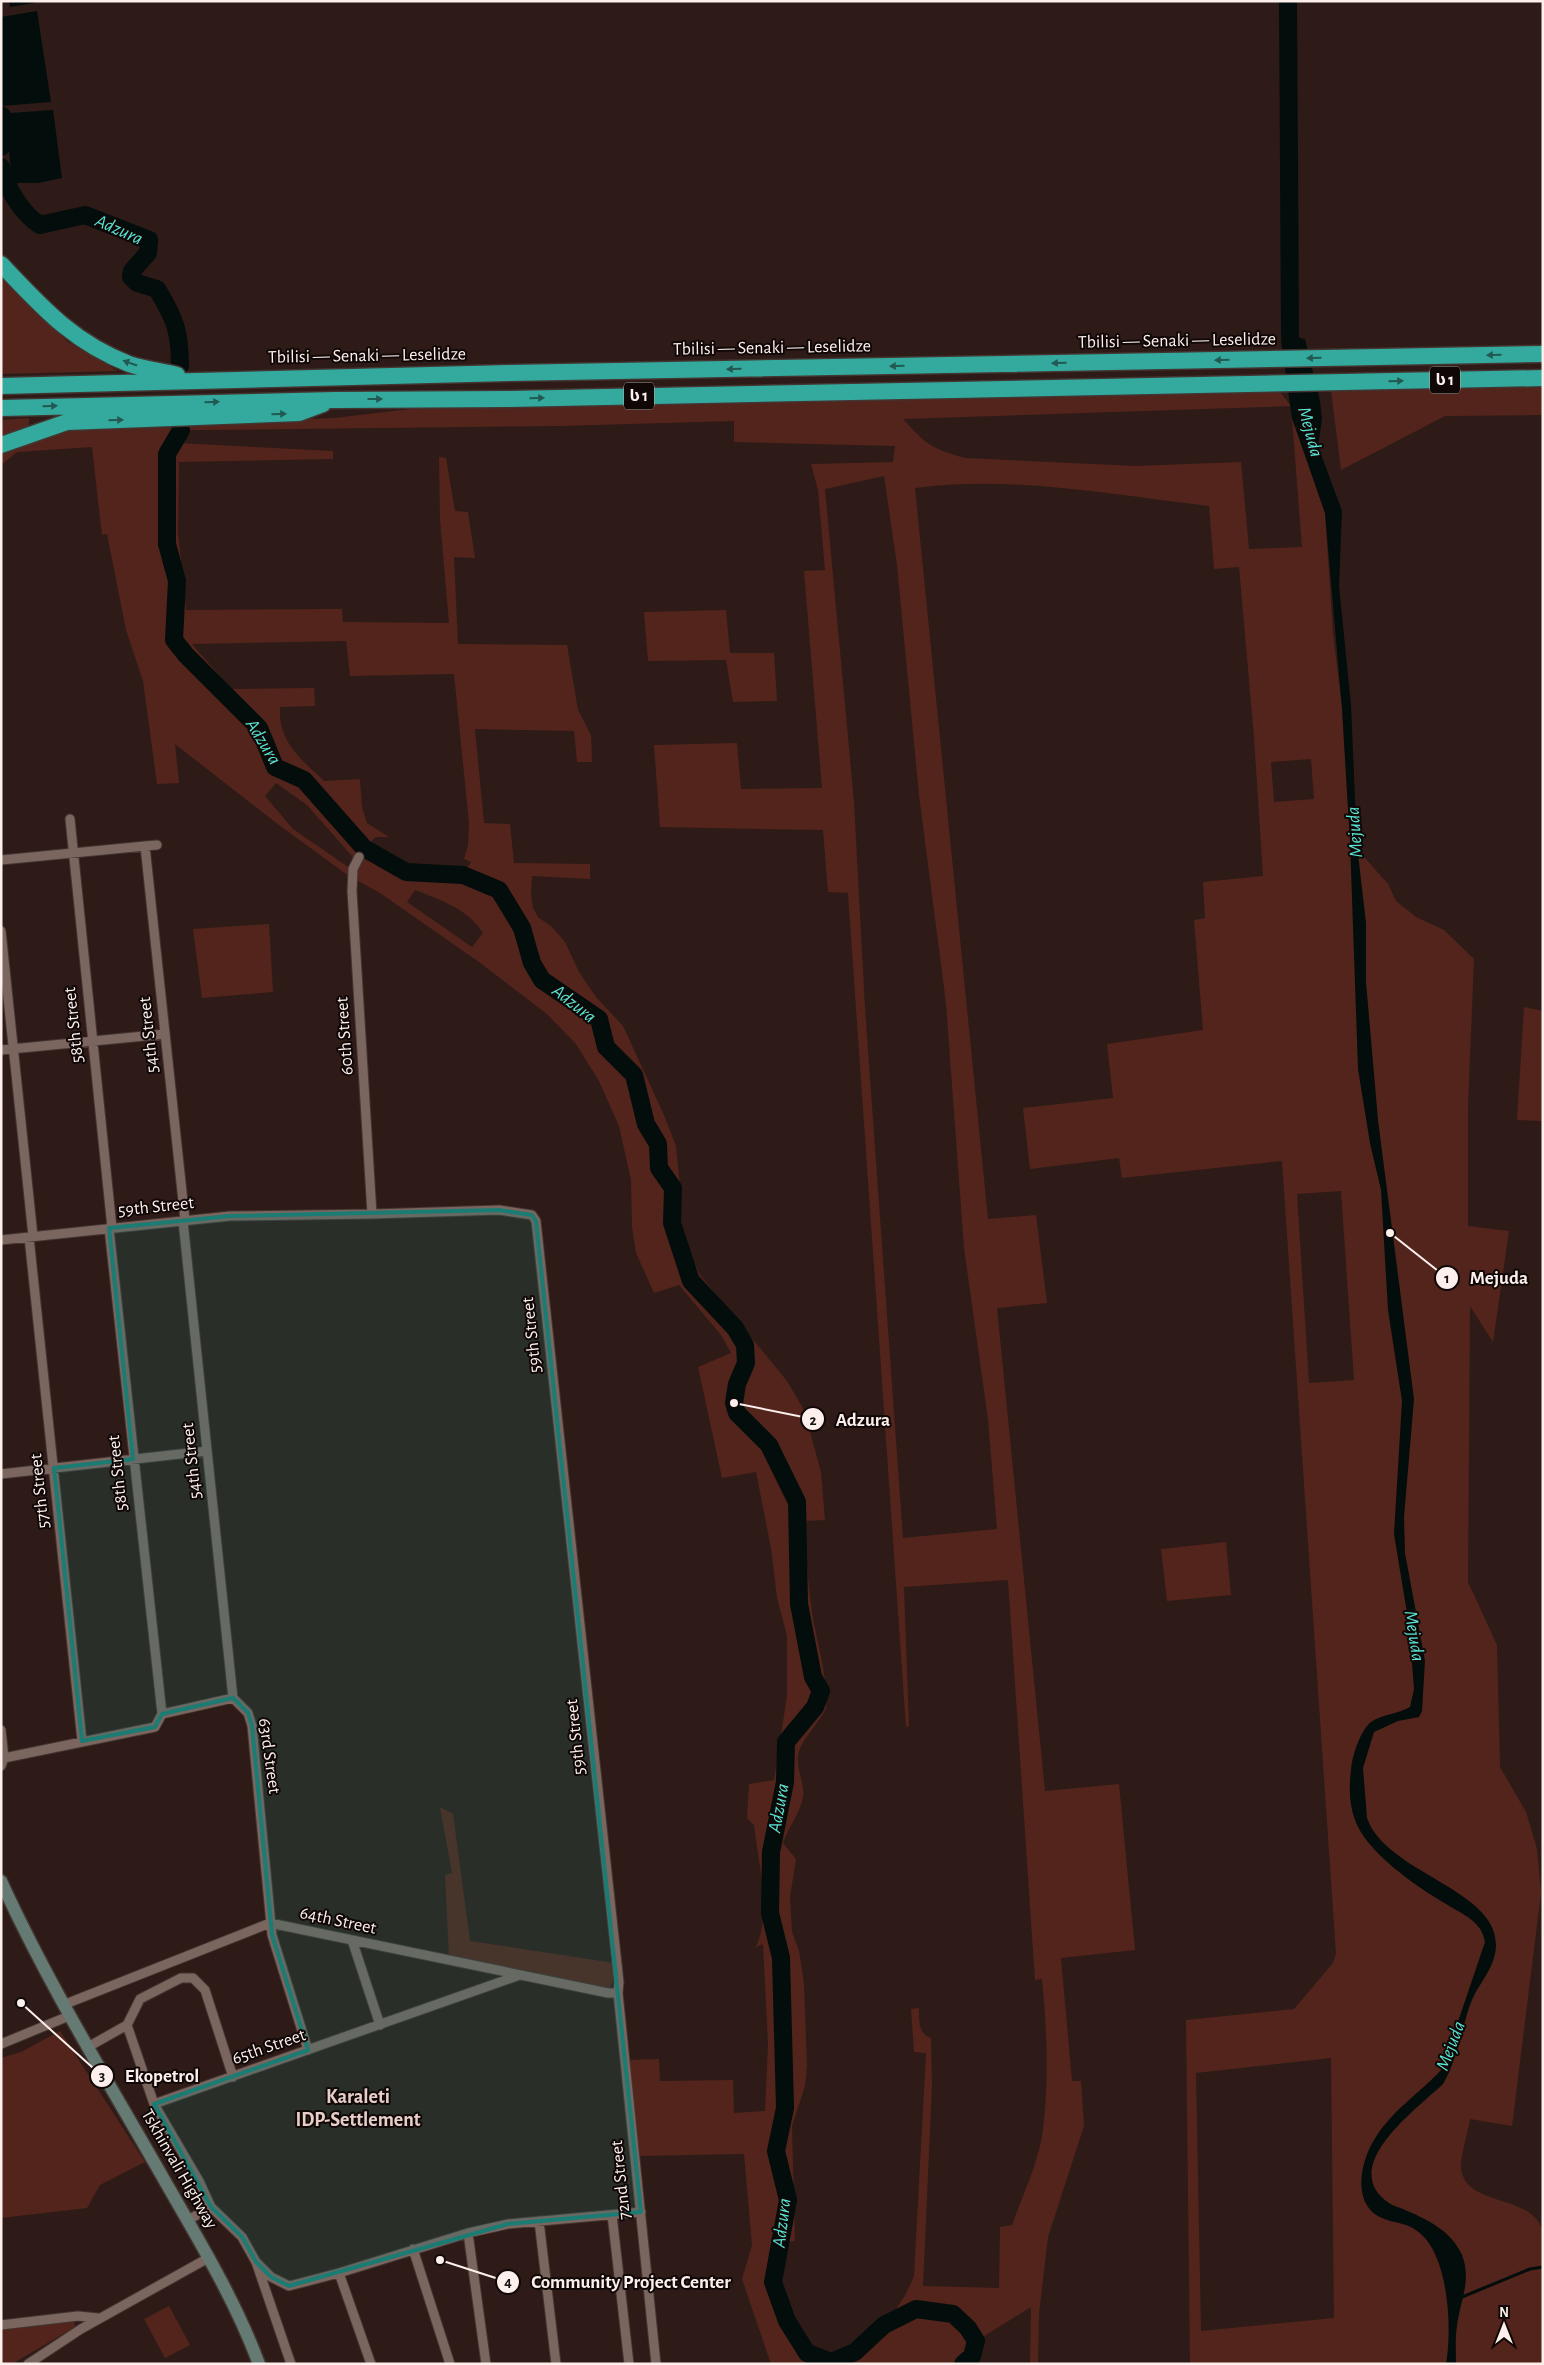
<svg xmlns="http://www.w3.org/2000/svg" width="1544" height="2365" viewBox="0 0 1544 2365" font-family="'Alegreya Sans','Noto Sans Georgian',sans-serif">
<rect width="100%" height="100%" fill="#2e1b17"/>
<path fill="#53241b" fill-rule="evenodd" d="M1 270 37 312 68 342 118 371 1 374Z
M1543 378V415L1445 416 1341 470 1330 382Z
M1280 392 1291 406 903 419C927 445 930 448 965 458L1135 466 1241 462 1249 549 1302 547 1292 418 1325 513 1333 633 1342 708 1350 841 1388 884 1396 901 1416 917 1444 930 1474 959 1468 1106V1226L1509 1231 1493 1342 1470 1306 1468 1582 1497 1645 1500 1767 1526 1812 1537 1849 1541 1893 1512 2126 1470 2119C1468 2132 1460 2157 1461 2169 1466 2203 1516 2196 1535 2218 1539 2221 1541 2227 1543 2231V2364H1190L1186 2020 1294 2009 1333 1963 1336 1954 1282 1161 1122 1178 1119 1158 1030 1169 1023 1108 1113 1098 1107 1044 1203 1030 1194 920 1205 918 1203 882 1263 876 1254 737 1239 567 1214 569 1209 506C1113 495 1012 475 915 488L988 1219 1036 1215 1047 1303 997 1308 1045 1791 1119 1784 1135 1950 1061 1958 1072 2081H1081L1084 2126 1048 2237 1039 2314 1038 2364H1030L1031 2307 976 2341 972 2356 963 2364H771L742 2279 752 2245 744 2154 638 2156 627 2060 659 2059 660 2081 733 2080 734 2113 765 2111 768 2044 763 1944 756 1947C772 1912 758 1862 754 1825L747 1818 749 1784 774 1780 787 1696V1636L777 1598 771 1548 756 1472 722 1478 698 1367 731 1353 721 1335 679 1285 654 1293 636 1253 632 1227 631 1180 619 1126 599 1081 576 1044 547 1014 479 962 380 893 356 880 355 870 368 850 406 872 463 875 471 862 464 859 468 846 469 823 454 674 350 676 346 641 192 644 231 689 314 688 315 706 280 707C278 742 300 758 324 781L360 779 362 807 367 823 389 837H376L365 846 306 777 276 765 259 723 178 640 177 621 179 580 170 546 169 455 177 443 333 451V459L179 462 178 532 186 610 342 609 343 622 449 623 440 520 439 457 446 458 455 511 468 512 475 558 454 557 458 644 567 645 578 710 591 735 592 762H577L574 731 475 729 484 823 510 824 514 863 590 864V879L532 876 531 894 533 908 538 917 552 927 565 942 579 972 596 997 623 1026 664 1115 676 1146 680 1187 679 1214 684 1241 700 1275 787 1381 804 1410 821 1472 825 1520 803 1521C806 1552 808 1582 812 1613 817 1642 828 1678 826 1707 825 1715 804 1737 800 1749 793 1765 805 1781 803 1797 800 1814 788 1827 783 1843L796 1859 790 1897 792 1932 799 1951 804 1984 807 2066 805 2086 792 2126 795 2241 780 2243 773 2282 787 2321 807 2353 831 2362C839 2359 849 2356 856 2350 881 2332 903 2305 914 2276L926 2053 914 2052 911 2009 919 2008C919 2019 918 2034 931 2038L932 2085 923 2286 999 2288 1000 2227 1012 2225C1023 2194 1039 2162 1043 2129 1049 2080 1047 2029 1042 1979L1035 1980 1008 1580 904 1587 909 1726 906 1727 848 893 828 892 823 830 660 827 654 745 737 743 741 789 822 788 804 571 825 570 818 490 811 464 893 462 895 446 734 442V421L560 426 206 430H183V423L334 418 436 406ZM884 476 897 565 919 795 946 1003 964 1248 988 1419 997 1529 903 1538 865 1008 854 802 825 489ZM1311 759 1314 799 1274 802 1271 762ZM415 890C441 900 468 909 483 933L472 947 407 902ZM1341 1191 1354 1380 1309 1383 1297 1194ZM1331 2058 1334 2318 1201 2331 1196 2073Z
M29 418V428L1 440V420Z
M180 423V430L165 455 164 545 174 582 170 623 172 642 256 731 272 769 303 784 363 849 354 861 351 855 307 805 276 783 265 796 293 829 351 869 350 877 275 822 175 744 179 783 157 784 143 681 126 630 107 534 102 535 92 447 17 452 1 465V452L74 427Z
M726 610 730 653H774L777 701 733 702 726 660 648 661 644 612Z
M269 924 273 992 202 998 193 929Z
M1524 1007 1543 1011V1121L1517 1120Z
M1226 1542 1231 1595 1167 1601 1161 1549Z
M440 1807 453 1814 470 1941 614 1963 615 1975 610 1989 449 1957 445 1875 452 1873Z
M60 2031 145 2162 100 2185 87 2208 1 2218V2058L21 2052Z
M169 2306 190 2345 165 2358 144 2319Z
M74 2319 75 2327 12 2364H1V2327Z"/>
<path fill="#030d0c" d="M9 1H34V3L10 7Z
M37 11 51 102 1 106V17Z
M53 110 62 178 38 183H12L8 139 11 113Z
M1290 336 1305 339 1320 401 1322 419 1318 446 1342 511 1339 586 1351 705 1357 845 1366 923V982L1378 1120 1414 1399 1404 1517 1405 1553 1425 1661 1422 1711 1419 1717 1398 1721 1374 1732 1363 1768 1367 1818C1387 1876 1508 1890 1495 1954 1491 1973 1476 1987 1470 2005 1461 2031 1457 2060 1443 2084 1418 2108 1336 2167 1389 2203 1393 2206 1399 2207 1403 2209 1426 2219 1451 2230 1462 2255 1472 2281 1460 2300 1457 2326 1455 2338 1456 2351 1456 2364H1446C1452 2330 1449 2266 1425 2238 1407 2219 1396 2226 1378 2216 1352 2201 1361 2161 1374 2140 1391 2111 1420 2093 1442 2069L1485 1942C1482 1921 1462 1914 1446 1904 1417 1887 1366 1852 1355 1820 1349 1804 1349 1787 1351 1770 1352 1756 1360 1731 1371 1722 1383 1714 1398 1714 1410 1707L1414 1689 1412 1663 1407 1613 1394 1534 1402 1401 1388 1310 1381 1190 1370 1143 1358 1069 1350 841 1342 708 1325 513 1292 418 1281 341Z"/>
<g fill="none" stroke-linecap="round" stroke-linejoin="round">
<path stroke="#030d0c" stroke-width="3" d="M1462 2297 1530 2269 1543 2267"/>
<path stroke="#030d0c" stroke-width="18" d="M1288 1 1290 336 1294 358
M1 115 3 117 1 147
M1 167C6 187 22 214 40 225L85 215 149 240 148 253 132 271 131 277 137 283 157 289C175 319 180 331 180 366
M181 430 167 454V544L177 581 174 640 186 655 259 728 275 767 304 780 364 848 406 872 463 875 499 890 522 928 532 963 542 980 599 1019 606 1047 634 1075 646 1124 658 1144 659 1168 673 1188 672 1223 691 1281 735 1328 745 1345 746 1363 737 1384 734 1403 737 1413 769 1445 797 1502 799 1604 813 1677 821 1691 815 1707 786 1742 785 1782 771 1852 770 1913 781 1958 785 2108 776 2151 788 2200 773 2282 787 2321 807 2353 831 2362 855 2352 884 2325 916 2309 953 2314 968 2328 976 2341 972 2356 963 2364"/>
<g stroke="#433532" stroke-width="11">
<path id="street" d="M70 819 112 1228
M157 845 145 846 185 1220
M359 857 353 869 352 891 372 1214
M1 860 145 846
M1 931 33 1236
M1 1050 165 1034
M183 1221 233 1698
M109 1228 162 1714
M29 1237 82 1741
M1 1240 230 1216 372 1214 499 1210 532 1215 536 1221 619 1982 618 1993 656 2364
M1 1474 207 1451
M233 1698 248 1713 252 1726 272 1935 308 2050
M162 1714 233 1698
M1 1730 4 1758
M1 1766 4 1758 155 1727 162 1714
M352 1940 380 2025
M63 2005 270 1923 608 1993H618
M127 2025 154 2104 199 2181 211 2207 242 2237 256 2262 291 2364
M127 2025 140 1999 181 1978H193L205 1990 233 2077
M1 2044 69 2016
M88 2047 127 2025
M154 2104 517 1976
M612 2215 629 2364
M188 2220 211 2207
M539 2221 556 2364
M468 2233 486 2364
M413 2249 450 2364
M256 2262 271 2277 289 2286 339 2273 468 2233 508 2224 641 2212
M339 2273 371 2364
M1 2325 78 2316 98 2318
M28 2364 81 2329 210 2257"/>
</g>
<g stroke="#433532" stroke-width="15">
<path id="secondary" d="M1 1881C49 1986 109 2083 166 2183 200 2242 235 2300 259 2364"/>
</g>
<g stroke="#433532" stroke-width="19">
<path id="highway" d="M1 264C41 306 72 342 129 364 144 369 161 371 177 375
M1 386 509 373 1543 354
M1 408 335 400 509 399 1543 378
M1 445 67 422 299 413 323 404"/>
</g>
<use href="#street" stroke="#7b655f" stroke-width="9"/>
<use href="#secondary" stroke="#657a72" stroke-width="12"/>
<use href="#highway" stroke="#33aa9d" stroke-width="16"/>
</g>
<defs><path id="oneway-solid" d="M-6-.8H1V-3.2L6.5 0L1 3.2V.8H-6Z" transform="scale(1.25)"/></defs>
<g fill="#225952">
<use href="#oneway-solid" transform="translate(1494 355) rotate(179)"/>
<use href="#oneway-solid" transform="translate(1314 358) rotate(178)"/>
<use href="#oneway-solid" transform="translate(1222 360) rotate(179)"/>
<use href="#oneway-solid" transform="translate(130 363) rotate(-161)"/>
<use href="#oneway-solid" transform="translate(1059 363) rotate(179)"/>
<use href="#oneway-solid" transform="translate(897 366) rotate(179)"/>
<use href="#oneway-solid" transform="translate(734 369) rotate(179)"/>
<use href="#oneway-solid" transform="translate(1396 381) rotate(-1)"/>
<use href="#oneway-solid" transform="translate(537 398) rotate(-1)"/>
<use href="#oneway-solid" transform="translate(375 399)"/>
<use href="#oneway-solid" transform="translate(212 402) rotate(-1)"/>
<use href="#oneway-solid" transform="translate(50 406) rotate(-1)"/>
<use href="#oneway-solid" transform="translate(279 414) rotate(-2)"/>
<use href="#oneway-solid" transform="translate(116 420) rotate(-2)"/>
</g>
<path fill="#1b7c74" fill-opacity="0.2" stroke="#1b7c74" stroke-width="4" stroke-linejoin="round" d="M499 1210 532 1215 536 1221 641 2212 508 2224 289 2286 271 2277 256 2262 242 2237 211 2207 154 2104 308 2050 272 1935 252 1726 248 1713 233 1698 162 1714 155 1727 82 1741 54 1468 133 1459 109 1228 230 1216Z"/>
<g text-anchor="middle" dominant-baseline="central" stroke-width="4" stroke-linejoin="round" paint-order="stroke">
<g fill="#100807" stroke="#b5aaa7" stroke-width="1">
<rect x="1430" y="366.5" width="30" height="27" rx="4"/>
<rect x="624" y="382.5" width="30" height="27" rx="4"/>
</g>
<g font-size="16" font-weight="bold" fill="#fcefec">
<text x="1445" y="380">ს 1</text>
<text x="639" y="396">ს 1</text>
</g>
<g font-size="18" fill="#fcefec" stroke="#100807">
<text transform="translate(1177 341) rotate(-1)">Tbilisi — Senaki — Leselidze</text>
<text transform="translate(772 348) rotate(-1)">Tbilisi — Senaki — Leselidze</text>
<text transform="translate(367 356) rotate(-1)">Tbilisi — Senaki — Leselidze</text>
<text transform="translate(74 1025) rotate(-96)">58th Street</text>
<text transform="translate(149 1035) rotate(-96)">54th Street</text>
<text transform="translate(345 1036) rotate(-94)">60th Street</text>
<text transform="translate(156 1207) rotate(-6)">59th Street</text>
<text transform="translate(532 1335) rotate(-96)">59th Street</text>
<text transform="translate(192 1461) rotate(-96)">54th Street</text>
<text transform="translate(118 1473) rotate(-96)">58th Street</text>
<text transform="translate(40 1491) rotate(-96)">57th Street</text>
<text transform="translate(576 1737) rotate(-96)">59th Street</text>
<text transform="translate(269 1756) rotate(82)">63rd Street</text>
<text transform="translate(338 1921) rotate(12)">64th Street</text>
<text transform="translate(269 2047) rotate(-19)">65th Street</text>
<text transform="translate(179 2169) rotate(60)">Tskhinvali Highway</text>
<text transform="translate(621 2180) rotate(-96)">72nd Street</text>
</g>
<g font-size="19" font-style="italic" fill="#57e6d6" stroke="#100807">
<text transform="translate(119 230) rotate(24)">Adzura</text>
<text transform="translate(1310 432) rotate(75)">Mejuda</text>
<text transform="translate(263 742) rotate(58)">Adzura</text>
<text transform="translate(1355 832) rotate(-94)">Mejuda</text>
<text transform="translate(574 1004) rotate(38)">Adzura</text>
<text transform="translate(1414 1636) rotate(81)">Mejuda</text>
<text transform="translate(779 1808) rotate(-80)">Adzura</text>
<text transform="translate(1451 2046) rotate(-69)">Mejuda</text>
<text transform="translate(782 2223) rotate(-83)">Adzura</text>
</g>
<g font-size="20" font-weight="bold" fill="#e8cec8" stroke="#100807">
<text x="358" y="2097">Karaleti<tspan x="358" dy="23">IDP-Settlement</tspan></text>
</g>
</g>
<path fill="none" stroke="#fcefec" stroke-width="2" d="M1390 1233L1447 1278M734 1403L813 1419M21 2003L102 2076M440 2260L508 2282"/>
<g fill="#fcefec" stroke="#100807" stroke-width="2">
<circle cx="1390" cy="1233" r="5"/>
<circle cx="734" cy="1403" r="5"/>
<circle cx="21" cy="2003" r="5"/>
<circle cx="440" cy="2260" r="5"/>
<circle cx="1447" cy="1278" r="12"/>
<circle cx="813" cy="1419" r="12"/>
<circle cx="102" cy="2076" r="12"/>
<circle cx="508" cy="2282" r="12"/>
</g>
<g font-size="15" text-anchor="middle" font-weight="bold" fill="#111">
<text x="1447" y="1283">1</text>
<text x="813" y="1425">2</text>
<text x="102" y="2081">3</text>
<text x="508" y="2287">4</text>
</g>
<g font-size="19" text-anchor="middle" font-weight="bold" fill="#fcefec" stroke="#100807" stroke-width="4" stroke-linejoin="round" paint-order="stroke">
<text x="1499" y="1284">Mejuda</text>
<text x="863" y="1426">Adzura</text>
<text x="162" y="2082">Ekopetrol</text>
<text x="631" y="2288">Community Project Center</text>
</g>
<rect width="1544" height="2365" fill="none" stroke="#fcefec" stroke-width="5"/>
<g transform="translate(1504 2325)" stroke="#100807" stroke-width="4" paint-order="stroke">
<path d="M0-4L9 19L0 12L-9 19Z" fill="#fcefec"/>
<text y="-8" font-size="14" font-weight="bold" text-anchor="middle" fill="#fcefec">N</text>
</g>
</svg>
